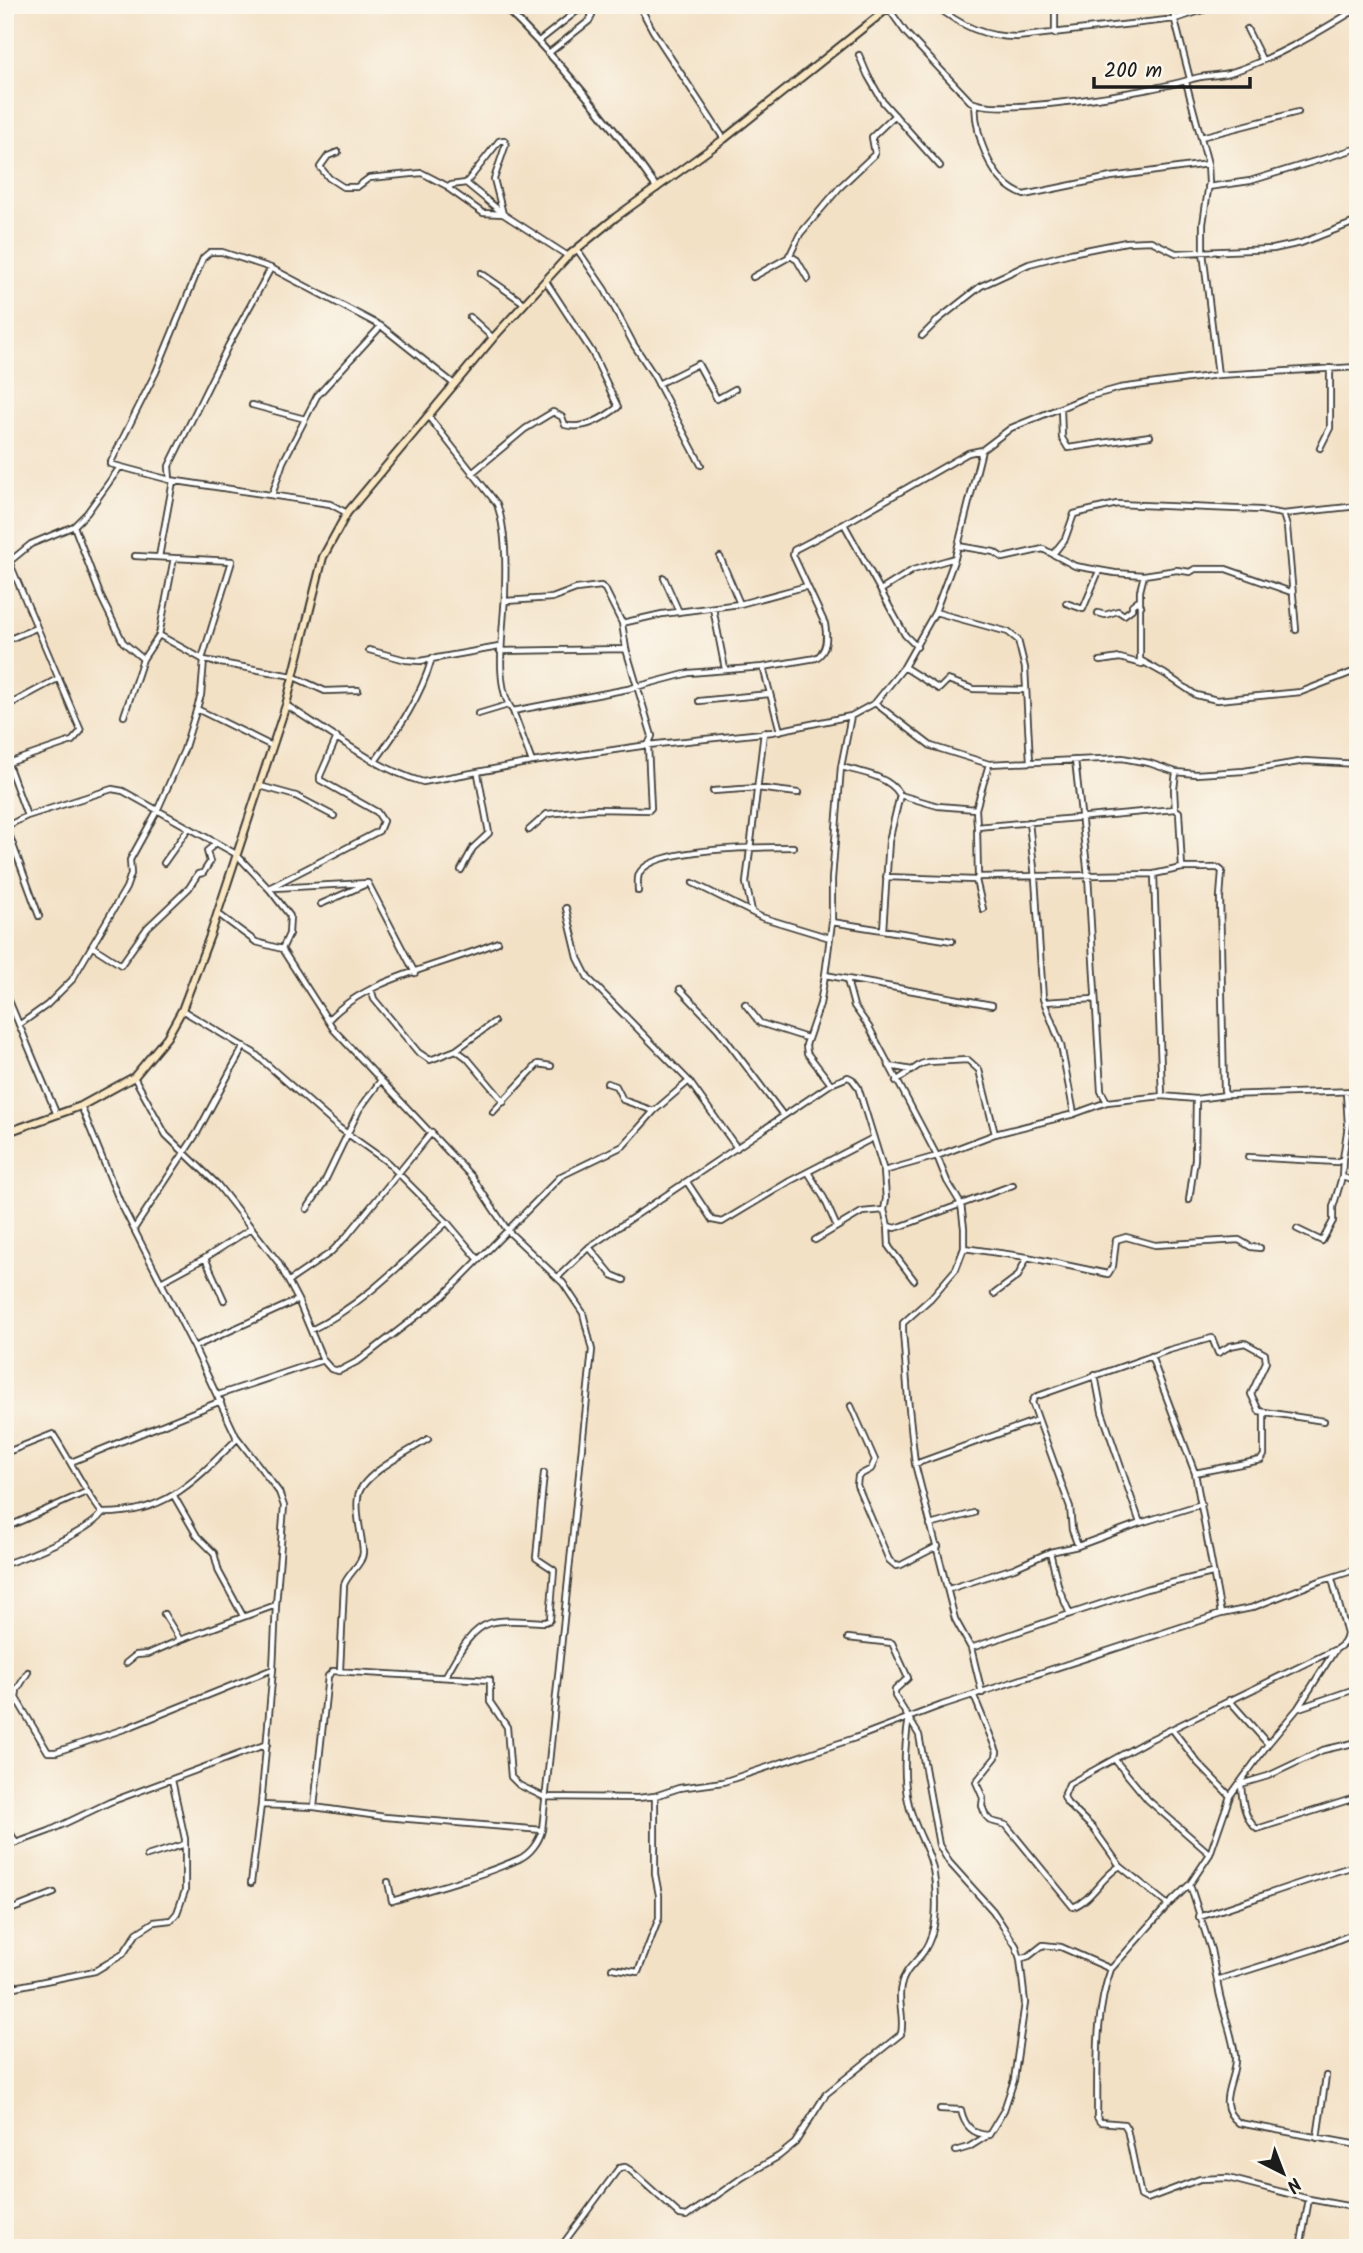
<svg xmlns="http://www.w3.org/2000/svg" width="1363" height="2253" viewBox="0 0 1363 2253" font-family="Kalam,sans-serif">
<rect width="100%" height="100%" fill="#fbf7ec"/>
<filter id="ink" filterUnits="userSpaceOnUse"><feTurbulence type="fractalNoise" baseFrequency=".0143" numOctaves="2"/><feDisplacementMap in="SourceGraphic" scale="14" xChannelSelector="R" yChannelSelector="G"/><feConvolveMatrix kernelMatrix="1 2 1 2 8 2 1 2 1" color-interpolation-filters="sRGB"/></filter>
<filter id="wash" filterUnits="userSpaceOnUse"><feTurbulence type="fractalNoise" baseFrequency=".00686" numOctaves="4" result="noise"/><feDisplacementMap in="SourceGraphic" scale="28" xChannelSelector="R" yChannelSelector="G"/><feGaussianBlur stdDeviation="1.57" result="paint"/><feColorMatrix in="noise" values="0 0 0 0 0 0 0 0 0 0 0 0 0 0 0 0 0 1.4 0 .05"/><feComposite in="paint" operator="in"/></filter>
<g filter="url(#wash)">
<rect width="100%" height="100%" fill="#f3e1c6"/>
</g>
<g filter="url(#ink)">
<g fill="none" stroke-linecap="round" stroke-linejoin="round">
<g stroke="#3c3a36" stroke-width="8">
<path id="minor" d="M639 5 653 31 724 139
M886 5 906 33 970 101C996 118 1158 90 1192 79 1203 75 1217 76 1229 73 1274 59 1318 33 1358 8
M935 5C961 26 984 37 1017 37L1175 19 1219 5
M1055 5V34
M1171 5 1190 79
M1353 11 1358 18
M1247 29 1262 59
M539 41 577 11 588 9 592 16 589 21 550 52
M859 55 868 76 883 102 940 166
M1186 82 1208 164 1209 183 1203 224V252L1218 375
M975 104C976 137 990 183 1024 195L1111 177 1208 164
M1201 137 1298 112
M338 152 328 156 320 167 329 178 343 187H357L369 178 422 173 449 187
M466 183 500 211
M1208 187 1250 181 1358 148
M503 214 494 179 506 144 504 140 499 141 466 183 451 185 449 189 483 213 503 214 568 256
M577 249 605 290 634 345 653 374 701 465
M789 255 797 260 808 279
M481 273 524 303
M753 277 789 257 800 234 840 187 875 154 872 137 895 115
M470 317 493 338
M922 336 939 319 981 286 1029 264 1071 253 1126 242 1151 241 1176 253 1273 249 1301 243 1358 221
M658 384 698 364 717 399 735 389
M252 405 305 419
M1061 408 1062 438 1068 448 1150 436
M428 416 497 504C506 530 506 562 505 590 505 621 492 685 513 711L532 762
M1320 448 1330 428V368
M472 473 525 429 553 412 562 417 565 425C583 430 604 418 618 407L592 352 545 280
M170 480 169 466 228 346 271 268
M272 495 283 462 317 396 381 326
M347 513 330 504 170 480 110 464 156 372 203 258 210 252H222L271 268 381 326 454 384
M844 524 905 635 917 647
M74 526 101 597 123 642 143 659 159 635 174 558
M958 546 994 552 1003 558 1043 549 1075 566 1115 573 1144 575 1177 570 1190 572 1195 569H1226L1291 592
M5 552 81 731 72 741 8 763
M1053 554 1065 539 1074 514 1117 504 1260 510 1283 514
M135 556 232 561 202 659
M159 557 173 481
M720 557 740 604
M9 562 31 544 74 526 87 513 120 467
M1144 575 1140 591V660L1165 674 1196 695 1217 700 1301 692 1358 670
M664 578 679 612
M881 590 913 570 955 558
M505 601 552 598 576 589 601 586 605 589 622 623
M1066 603 1083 609 1099 571
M713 608 725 669
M935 612 1008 632 1018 640 1025 668 1030 762
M1098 613 1105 615 1118 611 1124 615 1132 609V605L1137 601 1141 606
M1296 630 1287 527 1283 514 1358 506
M159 635 204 660 292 676 325 691 358 690
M5 641 36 628
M369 650 406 660 420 661 499 647
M500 651 626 649
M1100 661 1120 658 1142 664
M763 667 780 731
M904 667 939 689 948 680 973 689 1025 690
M699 701 769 694
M875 703 931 746 989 764 1122 758 1149 763 1176 772 1196 774 1244 771 1305 761 1358 764
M286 705C328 731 376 769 423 782L532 762 648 745 772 732 851 716 875 703 904 667 935 612 955 558 982 450 1011 428 1087 397 1120 388 1218 375 1358 367
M5 707 59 678
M197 709 272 746
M513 711 628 689 689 673 763 667 816 658C828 651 827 636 825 624L793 555 794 550 844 524 968 453 982 450
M478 714 508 705
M124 716 143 659
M5 756 27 816
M376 760C399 728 421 697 432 658
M1075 760 1088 876 1101 1091 1107 1102
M841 767C861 772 889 776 900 795L938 806 976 809
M260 786 296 796 334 816
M713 791 757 788 798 793
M1175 809 1174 789 1176 772
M1029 822 1035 878 1043 999 1061 1045 1074 1114
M6 826 39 916
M5 827 27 816 112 789 123 791 236 854 270 890 290 916 289 934 282 949 334 1030 472 1177 508 1231 563 1283 583 1313 592 1350 542 1830 385 1817 314 1807 261 1805 273 1669 276 1605 284 1506 279 1492 236 1436
M977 827 976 809 989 764
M529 830 547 814 596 809 649 810 651 808 648 745 652 736 626 649 622 623 662 614 740 604 807 586
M164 863 188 829
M461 870 473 848 489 833 478 774
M1154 874 1162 1096
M886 877 976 880
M978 877 1154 874 1182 868H1218L1222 871 1220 897 1224 1091 1226 1095
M693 883 761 917 830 938
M269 888 379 831 383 821 377 812 320 780V776L337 737
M274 888 368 883 415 973
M638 891C638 886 637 879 639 874 650 847 766 847 793 847
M321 904 364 885
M566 908 578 958 588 978 689 1081 737 1148
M983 909 976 880 978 877 977 827 1175 809 1179 812 1182 868
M752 911 746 883 764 732
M217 913 256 942 282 949
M832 922 952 941
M883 930 889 841 900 795
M93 947 121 965 147 928 189 888 198 874 203 873 210 862 207 851 214 845
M825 975 992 1005
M847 980 854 1006 869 1027 937 1156 947 1181 961 1204 964 1228V1248L956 1269 931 1298 903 1323V1331L908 1399 915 1464 955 1619 971 1648 982 1693
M371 989 374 999 418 1052 430 1060 456 1050 494 1022
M680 989 718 1029 783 1115
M5 991 57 1115
M1044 1002 1094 999
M745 1004 760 1023 807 1038
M182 1010 254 1053 338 1127 386 1161 447 1222 479 1260
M328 1020C369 976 444 966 498 942
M19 1025 47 1005 72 980 126 888 131 874 130 860 157 811 184 750 201 695 204 660
M456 1050 467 1058 504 1102
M889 1066 912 1070
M134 1077 166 1135 217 1184 278 1262 298 1300 323 1360 331 1369 339 1371 360 1360 443 1296 561 1176 623 1146 654 1111 689 1081
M896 1081 921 1064 928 1062 968 1060 979 1070 995 1134
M607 1083 616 1086 623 1100 654 1111
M831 1084 807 1053 806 1045 820 1004 825 975 832 922V879L841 767 851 716
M493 1112 538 1064 551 1066
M1248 1157 1337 1162 1343 1159 1348 1125 1346 1092
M884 1171 937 1156 995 1134 1074 1114 1107 1102 1162 1096 1196 1099 1226 1095 1358 1091
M808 1172 824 1198 837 1227
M1342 1177 1358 1182
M687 1182 712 1220 722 1222 790 1181 873 1138
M1189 1200 1195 1159 1196 1099
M307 1209 323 1185 359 1110 381 1080
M888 1226 889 1247 914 1280
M134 1229 197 1133 244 1046
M1297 1229 1322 1241 1333 1221V1207L1342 1177 1343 1159
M815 1240 862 1212 884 1210
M1355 1244 1358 1245
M589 1247 612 1275 624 1280
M964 1248 1027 1257 1108 1274 1113 1266 1116 1240 1126 1237 1155 1245 1239 1240 1251 1247 1260 1248
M205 1258 224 1300
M558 1277 589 1247 831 1084 848 1077 852 1079 858 1087 884 1171 886 1199 884 1210 888 1226 895 1228 902 1226 1013 1185
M289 1281 330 1253 346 1237 432 1132
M161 1282 205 1258 252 1228
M994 1294 1018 1276 1027 1257
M311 1330C363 1305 405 1260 447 1222
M194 1347 298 1300
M1151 1356 1195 1473 1221 1614
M1095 1375 1102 1412 1140 1523
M218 1395 323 1360
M851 1406 875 1460 871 1469 858 1476 857 1485 889 1560 896 1566 901 1565 938 1546
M5 1453 53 1434C70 1460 83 1488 102 1513 165 1514 194 1482 236 1440V1436L194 1347 120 1202 81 1106
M71 1462 221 1401
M915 1464 1037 1420
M1195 1473 1261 1460 1264 1455V1413
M174 1496 197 1536 214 1553 219 1572 243 1616
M930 1525 974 1513
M5 1528 86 1492
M1078 1546 1072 1530 1070 1507 1032 1402 1035 1397 1169 1350 1212 1338 1218 1353 1230 1346 1245 1343 1265 1354 1266 1362 1251 1394 1259 1411 1324 1421
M5 1564C26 1557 91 1531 102 1513
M949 1589 1014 1568 1050 1552 1078 1546 1140 1523 1202 1504
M164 1614 180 1640 276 1605
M1070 1614 1146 1589 1212 1573
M848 1638 892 1643 908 1678 895 1690V1696L919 1735 939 1845 949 1862 993 1911 1016 1946 1020 1959 1025 2003 1014 2080 1004 2110 989 2135C973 2135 964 2125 961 2110L940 2109
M971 1648 1070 1614 1059 1589 1050 1552
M126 1663 136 1655 148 1654 180 1640
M340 1670 344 1585C348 1573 363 1564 363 1552 362 1534 355 1515 358 1497 360 1475 410 1451 428 1439
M28 1672 17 1690 16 1698 48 1752H56L127 1728 273 1669
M445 1677C456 1659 468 1630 490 1623 506 1618 529 1622 545 1622L550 1620 554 1570 536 1558 544 1473
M974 1696 997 1752 996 1757 976 1782 983 1798 982 1806 986 1816 991 1821 1006 1825 1073 1907C1092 1900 1102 1876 1120 1866
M1229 1700 1268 1744
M1299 1708 1358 1688
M1172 1729 1198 1763 1230 1796
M1115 1760 1148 1800 1210 1854
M1241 1784C1242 1800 1244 1819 1257 1829L1358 1797
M1241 1784 1268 1776 1323 1750 1358 1742
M314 1807 328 1676 333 1671 490 1680V1702L507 1727 511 1777 519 1785 544 1797 638 1798 655 1796 679 1788 723 1782 855 1738 942 1705 1221 1614 1251 1608 1320 1581 1358 1569
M5 1823 16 1843
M5 1847 49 1831 110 1802 267 1744
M147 1856 185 1844
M388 1882 392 1901C434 1888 479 1877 519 1859 530 1854 539 1842 542 1830
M251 1883 261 1805
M1190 1885 1211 1950 1217 1980 1315 1949 1358 1932
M1168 1905 1120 1866 1093 1828 1067 1803 1064 1796 1069 1784 1145 1742 1334 1650
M5 1912 54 1893
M1199 1917C1253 1900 1304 1880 1358 1865
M1020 1959 1029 1956 1043 1945 1061 1947 1111 1969 1168 1905 1190 1884 1210 1854 1230 1796 1268 1744 1298 1708 1335 1650C1342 1645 1346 1643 1347 1634L1332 1579
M5 1965 15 1987 95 1971 123 1954 137 1933 154 1922 171 1920 177 1913 185 1891V1839L172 1780
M612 1968 638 1972 659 1918V1895L655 1874V1796
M1111 1969C1094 2015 1098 2068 1097 2117L1100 2122 1124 2124 1127 2129 1141 2196 1147 2199 1200 2179 1228 2178 1309 2199 1358 2208
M1217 1980C1220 2006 1232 2030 1235 2056 1237 2081 1213 2103 1239 2123L1358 2145
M1317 2138 1326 2076
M956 2151 969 2147 985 2137
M560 2248 619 2168 625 2167 630 2170 680 2215 687 2216 743 2177 779 2156 795 2143 826 2094 901 2034C905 2017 897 2001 901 1986 904 1970 916 1963 924 1951 937 1930 937 1907 935 1883 933 1856 922 1843 913 1818 901 1788 904 1749 909 1717
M1191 2248H1240
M1300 2248 1309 2199"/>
</g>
<g stroke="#3c3a36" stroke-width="9">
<path id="tertiary" d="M502 5C560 61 610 122 657 188"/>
</g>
<g stroke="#3c3a36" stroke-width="10">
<path id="secondary" d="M5 1133 81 1106 134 1077 167 1037 182 1010 211 933 286 705 323 557 347 513 493 338 568 256 616 217 724 139 892 5"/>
</g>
<use href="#minor" stroke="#fff" stroke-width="4.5"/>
<use href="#tertiary" stroke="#fff" stroke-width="5"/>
<use href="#secondary" stroke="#fae7c3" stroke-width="6"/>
</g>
</g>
<rect width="1363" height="2253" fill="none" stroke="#fbf7ec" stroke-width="28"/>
<g transform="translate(1283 2173) rotate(138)" stroke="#fbf7ec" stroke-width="5" paint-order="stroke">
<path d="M0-5L12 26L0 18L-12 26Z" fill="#1c1c1c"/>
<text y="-10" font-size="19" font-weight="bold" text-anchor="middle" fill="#1c1c1c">N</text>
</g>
<path d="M1094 77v10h156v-10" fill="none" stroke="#1c1c1c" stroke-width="3.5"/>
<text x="1104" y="77" font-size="21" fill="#1c1c1c" stroke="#fbf7ec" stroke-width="5" paint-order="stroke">200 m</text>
</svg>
